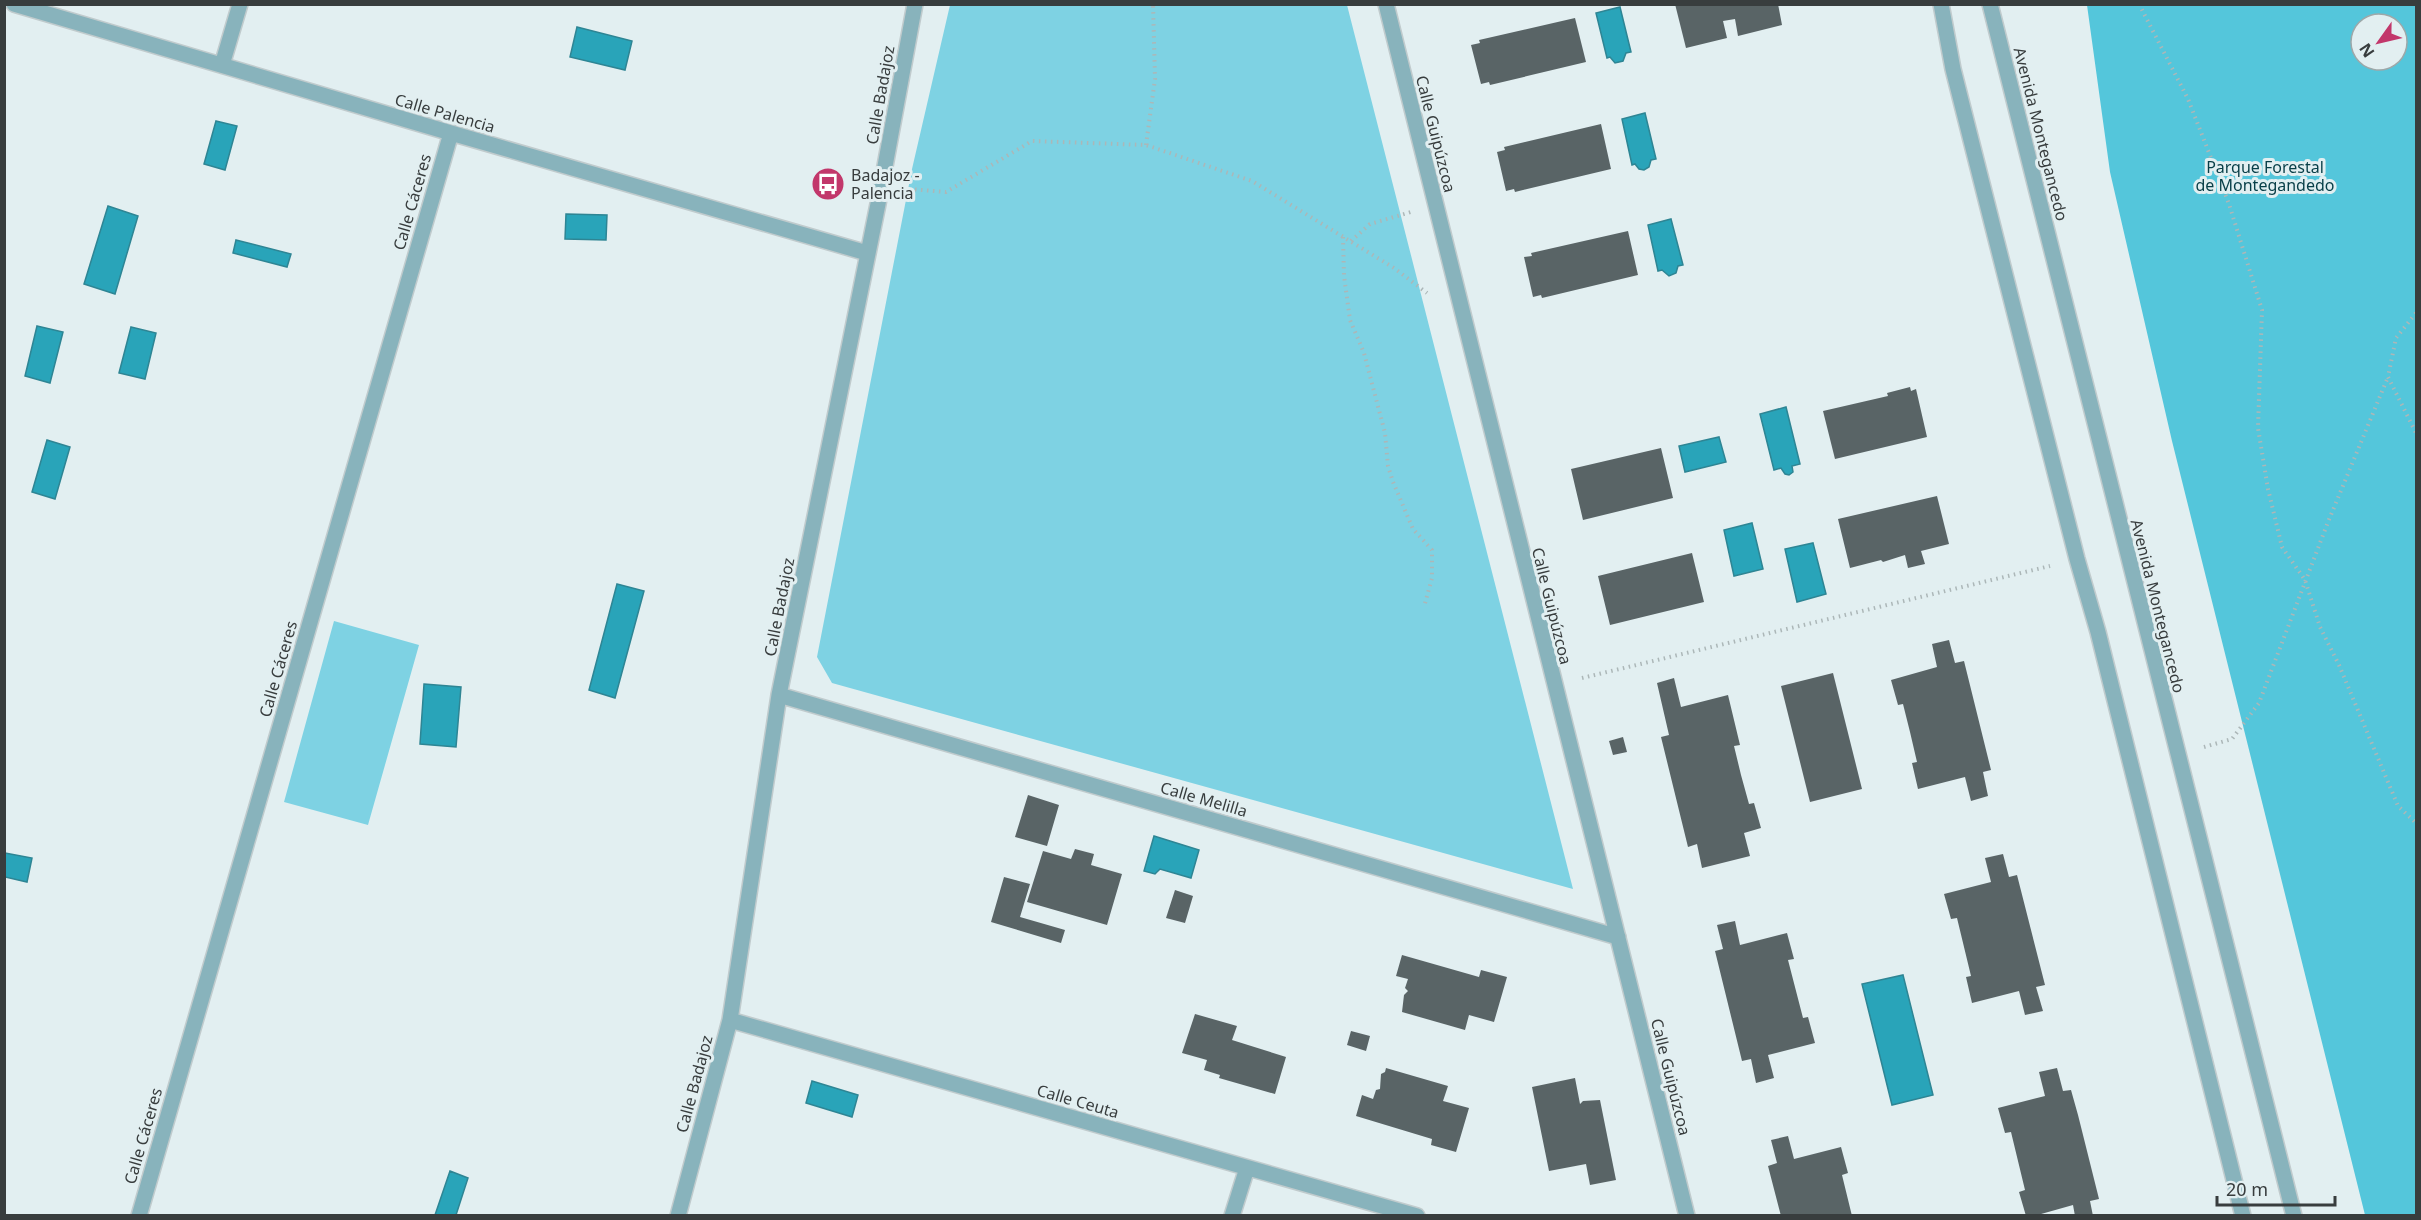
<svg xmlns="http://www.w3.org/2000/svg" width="2421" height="1220" viewBox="0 0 2421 1220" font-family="'Noto Sans',sans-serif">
<rect width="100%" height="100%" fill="#e2eff1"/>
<path fill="#7ed2e3" d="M950 5H1347L1573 889 832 683 817 657 912 169Z
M334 621 419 645 368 825 284 802Z"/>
<path fill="#54c6db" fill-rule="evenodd" d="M2087 5H2416V1215H2365L2172 441 2110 172ZM2361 24H2397V60H2361Z"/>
<path fill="#29a4b9" stroke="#2e8594" stroke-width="1.5" d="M1620 7 1631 52 1626 53 1623 61 1615 63 1610 57 1607 58 1596 13Z
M577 27 632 41 625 70 570 57Z
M1645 113 1656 159 1651 160 1649 167 1644 170 1639 169 1635 164 1632 165 1622 119Z
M216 121 237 126 225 170 204 164Z
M108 206 138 216 115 294 84 284Z
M566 214 607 215 606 240 565 239Z
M1671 219 1683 265 1678 266 1676 273 1669 276 1662 270 1658 271 1648 225Z
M236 240 291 254 287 267 233 253Z
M37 326 63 332 50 383 25 376Z
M131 327 156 333 145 379 119 373Z
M1786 407 1800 464 1792 466 1793 472 1789 475 1785 474 1781 468 1774 470 1760 414Z
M1719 437 1726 462 1685 472 1679 446Z
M47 440 70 447 55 499 32 492Z
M1752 523 1763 569 1734 576 1724 530Z
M1813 543 1826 594 1797 602 1785 549Z
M617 584 644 591 615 698 589 690Z
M424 684 461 687 456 747 420 744Z
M1154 836 1199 850 1191 878 1160 869 1155 874 1144 871Z
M5 853 32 858 27 882 5 877Z
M1903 975 1933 1095 1892 1105 1862 984Z
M812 1081 858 1095 852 1117 806 1103Z
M450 1171 468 1178 456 1215H435Z"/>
<path fill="#596466" d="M1675 4H1778L1782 25 1738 36 1735 19 1723 21 1727 38 1686 48Z
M1575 18 1586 62 1490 85 1489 82 1481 84 1471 45 1480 43 1479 40Z
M1601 124 1611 169 1515 192 1514 189 1506 191 1497 152 1505 150 1504 147Z
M1628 231 1638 275 1542 298 1541 295 1533 297 1524 257 1532 256 1531 253Z
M1910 387 1911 391 1916 389 1927 437 1835 459 1823 411 1888 396 1887 393Z
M1661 448 1673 498 1583 520 1571 469Z
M1937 496 1949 544 1921 551 1925 564 1908 568 1905 555 1883 562 1881 560 1850 568 1838 519Z
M1692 553 1704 602 1610 625 1598 576Z
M1949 640 1955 663 1964 661 1991 770 1983 772 1988 796 1971 801 1965 777 1918 789 1912 763 1917 762 1910 732 1903 704 1898 705 1891 680 1937 667 1932 644Z
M1833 673 1862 789 1810 802 1781 686Z
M1674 678 1681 707 1728 695 1740 745 1734 746 1741 775 1749 804 1754 803 1761 828 1744 833 1750 856 1702 868 1697 844 1688 847 1661 737 1669 735 1657 683Z
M1623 737 1627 752 1613 755 1609 741Z
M1028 795 1059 805 1047 846 1015 837Z
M1075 849 1094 854 1091 865 1122 874 1107 925 1027 902 1043 851 1071 859Z
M2003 854 2009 877 2017 875 2045 985 2036 987 2043 1011 2025 1015 2019 991 1972 1003 1966 977 1971 976 1957 918 1951 919 1944 894 1991 882 1985 858Z
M1004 877 1030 884 1020 917 1065 930 1061 943 991 922Z
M1175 890 1193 896 1185 923 1166 918Z
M1735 921 1740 945 1787 933 1794 959 1788 960 1803 1018 1808 1017 1815 1043 1768 1055 1774 1078 1756 1083 1751 1059 1742 1061 1715 951 1723 949 1717 925Z
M1402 955 1479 977 1481 970 1507 977 1494 1022 1469 1015 1465 1030 1402 1012 1404 995 1408 991 1405 988 1408 979 1396 976Z
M1195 1014 1237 1026 1232 1040 1286 1057 1275 1094 1219 1078 1220 1075 1204 1070 1207 1060 1182 1053Z
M1351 1031 1370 1036 1366 1051 1347 1045Z
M1386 1068 1448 1086 1443 1101 1469 1108 1456 1152 1431 1145 1432 1139 1356 1116 1362 1095 1373 1099 1376 1090 1380 1089 1381 1074 1385 1072Z
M2057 1068 2063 1091 2071 1090 2078 1115 2099 1199 2090 1201 2093 1216H2075L2073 1205 2034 1216H2026L2019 1192 2025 1190 2011 1132 2005 1133 1998 1108 2045 1096 2039 1072Z
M1575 1078 1580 1104 1583 1101 1600 1100 1616 1180 1590 1185 1586 1164 1549 1171 1532 1087Z
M1788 1136 1794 1159 1841 1147 1848 1173 1842 1175 1852 1216H1781L1768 1166 1777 1163 1771 1140Z"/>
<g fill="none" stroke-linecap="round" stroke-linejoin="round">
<g stroke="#c0cbcd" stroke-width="18">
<path id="minor" d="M14 4 451 133 867 253
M1386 4 1687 1216
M1941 4 1953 69 2077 559 2098 632 2243 1216
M1990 4 2294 1216
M222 65 240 4
M779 695 1618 937
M730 1020 1417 1216
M139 1216 451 133
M678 1216 730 1020 779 695 878 204 915 4
M1232 1216 1247 1168"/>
</g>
<path stroke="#acb7b8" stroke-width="4" stroke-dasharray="1.5 4.5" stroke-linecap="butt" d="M2139 4 2188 99 2229 204 2262 310 2258 428 2268 489 2282 547 2305 580 2320 627 2339 665 2398 806 2416 823
M1146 145 1155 79 1153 4
M909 189 946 192 1032 141 1146 145 1252 181 1394 268 1427 293
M1343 237 1344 276 1350 320 1364 353 1385 433 1388 466 1393 482 1413 529 1432 550V578L1424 607
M1351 241 1370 224 1411 212
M2416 313 2396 338 2388 377 2416 433
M1582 678 2050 566
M2204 747 2232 739 2259 703 2328 522 2388 377"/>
<use href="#minor" stroke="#88b3bc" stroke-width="15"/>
</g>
<defs>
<g id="bus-disc" transform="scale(1.725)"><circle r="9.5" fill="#c2376b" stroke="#e2eff1"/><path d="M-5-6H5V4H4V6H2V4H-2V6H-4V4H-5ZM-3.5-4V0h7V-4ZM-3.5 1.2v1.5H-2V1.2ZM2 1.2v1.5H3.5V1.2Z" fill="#fff"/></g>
</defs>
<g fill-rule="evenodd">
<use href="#bus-disc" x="828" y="184"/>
</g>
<g text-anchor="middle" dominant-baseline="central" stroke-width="6" stroke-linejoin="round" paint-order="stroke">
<g font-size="16" fill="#383d3e" stroke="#e2eff1">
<text transform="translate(880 95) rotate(-80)">Calle Badajoz</text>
<text transform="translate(445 113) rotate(16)">Calle Palencia</text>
<text transform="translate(1436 134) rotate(76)">Calle Guipúzcoa</text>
<text transform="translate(2041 134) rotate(76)">Avenida Montegancedo</text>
<text transform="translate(412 202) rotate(-74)">Calle Cáceres</text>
<text transform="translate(1552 606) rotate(76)">Calle Guipúzcoa</text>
<text transform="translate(2158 606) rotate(76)">Avenida Montegancedo</text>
<text transform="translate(779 607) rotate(-79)">Calle Badajoz</text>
<text transform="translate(278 669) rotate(-74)">Calle Cáceres</text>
<text transform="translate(1204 799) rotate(16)">Calle Melilla</text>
<text transform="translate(1671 1077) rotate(76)">Calle Guipúzcoa</text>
<text transform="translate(694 1084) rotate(-75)">Calle Badajoz</text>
<text transform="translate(1078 1101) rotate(16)">Calle Ceuta</text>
<text transform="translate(143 1136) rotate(-74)">Calle Cáceres</text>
</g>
<g font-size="16" fill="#073e47" stroke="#e2eff1">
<text x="2265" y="167">Parque Forestal<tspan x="2265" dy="18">de Montegandedo</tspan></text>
</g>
<g font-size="16" fill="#383d3e" stroke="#e2eff1" text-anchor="start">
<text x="851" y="175">Badajoz -<tspan x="851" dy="18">Palencia</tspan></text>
</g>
</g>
<rect width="2421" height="1220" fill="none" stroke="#383d3e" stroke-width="12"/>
<g transform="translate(2379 42) rotate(236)"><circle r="28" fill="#e2eff1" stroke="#9ea8a9" stroke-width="1.5"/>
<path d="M0-4.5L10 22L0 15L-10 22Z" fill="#c2376b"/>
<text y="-9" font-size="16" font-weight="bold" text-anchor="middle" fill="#383d3e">N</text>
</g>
<path d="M2217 1196v9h118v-9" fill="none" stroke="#383d3e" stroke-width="3"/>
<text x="2226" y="1196" font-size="18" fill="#383d3e" stroke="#e2eff1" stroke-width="4.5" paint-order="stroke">20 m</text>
</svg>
